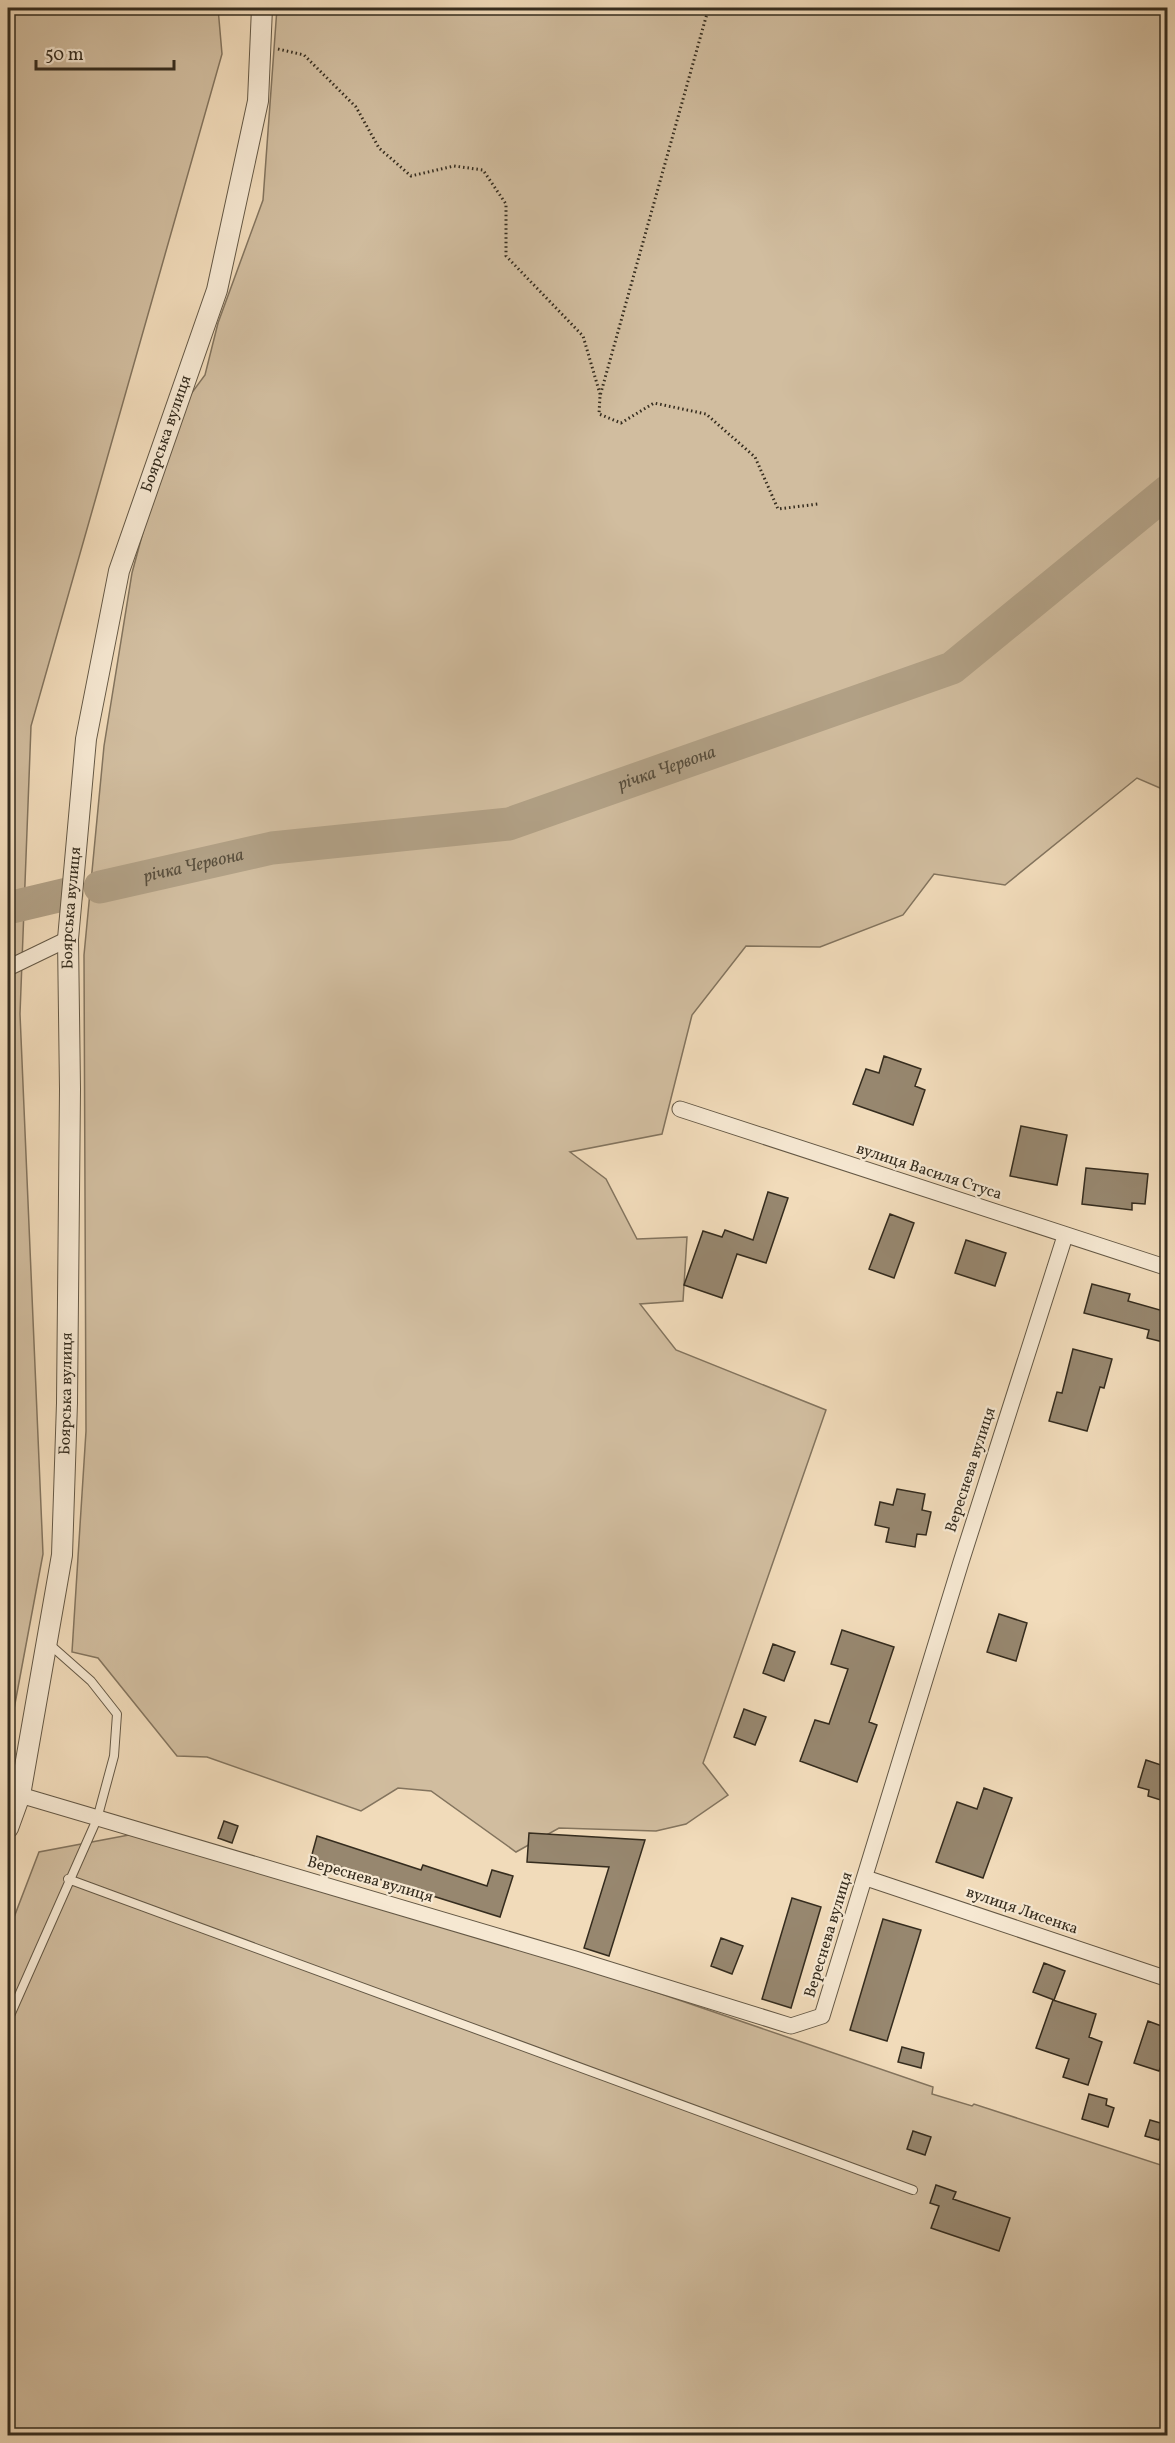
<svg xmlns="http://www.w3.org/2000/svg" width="1175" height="2443" viewBox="0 0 1175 2443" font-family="Vollkorn,serif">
<rect width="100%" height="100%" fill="#f1dbba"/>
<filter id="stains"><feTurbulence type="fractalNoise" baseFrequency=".00333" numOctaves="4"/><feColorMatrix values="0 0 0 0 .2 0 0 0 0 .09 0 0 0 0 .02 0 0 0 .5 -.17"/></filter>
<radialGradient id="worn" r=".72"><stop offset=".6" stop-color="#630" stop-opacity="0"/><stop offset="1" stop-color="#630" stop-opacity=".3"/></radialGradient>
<path fill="#d1bd9f" stroke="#83745e" stroke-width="1.5" d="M8 8H218L222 54 31 726 20 1014 43 1554 8 1741Z
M277 8H1167V791L1137 778 1005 885 934 874 903 915 820 947 746 946 692 1015 662 1134 570 1152 606 1179 637 1239 687 1237 683 1301 640 1304 676 1350 826 1410 703 1763 728 1795 686 1824 656 1831 559 1828 516 1852 431 1791 398 1788 361 1811 207 1757 177 1756 98 1658 72 1652 86 1431 84 955 104 746 132 573 174 417 205 375 218 323 263 200Z
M134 1834 334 1882 933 2087 932 2094 972 2106 974 2104 1167 2167V2435H8V1933L39 1852Z"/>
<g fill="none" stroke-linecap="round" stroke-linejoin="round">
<g stroke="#b1a085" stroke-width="33">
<path id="s1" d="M100 887 272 848 509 824 952 668 1168 491"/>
<path d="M8 908 67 894"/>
</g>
</g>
<path fill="#97876f" stroke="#352c1e" stroke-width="1.5" d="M884 1056 921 1069 915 1086 925 1090 913 1125 853 1104 866 1069 879 1073Z
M1021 1126 1067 1135 1057 1185 1010 1176Z
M1086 1168 1148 1174 1145 1204 1132 1203V1210L1082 1204Z
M768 1192 788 1198 766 1263 737 1254 722 1298 684 1285 703 1231 722 1237 725 1230 753 1240Z
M890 1214 914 1223 894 1278 869 1269Z
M966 1240 1006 1253 995 1286 955 1273Z
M1092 1284 1130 1294 1128 1301 1167 1312V1343L1147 1338 1149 1330 1084 1313Z
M1073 1349 1112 1359 1104 1388 1100 1387 1087 1431 1049 1421 1057 1392 1062 1393Z
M897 1489 925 1494 922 1510 931 1512 926 1535 917 1534 915 1547 886 1542 889 1528 875 1525 880 1502 893 1505Z
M999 1614 1027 1623 1016 1661 987 1652Z
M842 1630 894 1647 869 1722 877 1725 857 1782 800 1761 815 1720 829 1724 848 1669 831 1664Z
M773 1644 795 1652 784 1681 763 1673Z
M744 1709 766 1717 755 1745 734 1737Z
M1146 1760 1167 1767V1802L1148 1796 1149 1790 1138 1787Z
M984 1788 1012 1798 983 1878 936 1862 957 1802 977 1809Z
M224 1821 238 1826 232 1843 218 1838Z
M529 1833 645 1840 609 1956 584 1948 609 1867 527 1862Z
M317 1836 421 1870 423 1865 487 1886 492 1870 513 1876 500 1917 311 1858Z
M792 1898 821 1907 791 2008 762 1999Z
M883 1919 921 1930 887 2041 850 2030Z
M721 1938 743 1946 732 1974 711 1966Z
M1044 1963 1065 1971 1054 2000 1033 1992Z
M1053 2000 1096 2014 1089 2037 1102 2042 1088 2085 1063 2077 1069 2059 1036 2048Z
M1148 2021 1167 2028V2066L1162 2064 1159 2071 1134 2063Z
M902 2047 924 2053 921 2068 898 2062Z
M1089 2094 1107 2099 1106 2105 1114 2108 1108 2127 1082 2119Z
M1150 2120 1164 2124 1159 2140 1145 2136Z
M913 2131 931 2137 925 2155 907 2149Z
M936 2185 956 2192 953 2199 1010 2218 999 2251 931 2228 939 2206 930 2203Z"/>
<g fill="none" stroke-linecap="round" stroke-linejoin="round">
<g stroke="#645845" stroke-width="10">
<path id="service" d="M68 1879 913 2190
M8 2020 97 1819 114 1756 117 1714 91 1681 48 1643"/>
</g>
<g stroke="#645845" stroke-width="17">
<path id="minor" d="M8 968 68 939
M680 1109 1168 1268
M20 1795 575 1959 791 2026 822 2016 961 1562 1065 1236
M866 1878 1168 1979"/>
</g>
<g stroke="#645845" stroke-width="22">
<g id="tertiary">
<path id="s2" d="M8 1828 20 1795 62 1555 67 1403 70 1089 68 939 86 739 119 571 217 290 258 101 262 8"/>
</g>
</g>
<path stroke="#352c1e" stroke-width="3" stroke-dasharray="1.5 3" stroke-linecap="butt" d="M711 8 706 17 600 396 599 414 621 423 654 403 706 414 755 457 778 509 818 504
M278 49 304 55 356 107 379 148 411 176 454 166 483 170 506 204V256L583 336 600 394"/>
<use href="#service" stroke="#f6e8d2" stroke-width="8"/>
<use href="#minor" stroke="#f6e8d2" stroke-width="15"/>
<use href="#tertiary" stroke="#f6e8d2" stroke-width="20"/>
</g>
<g text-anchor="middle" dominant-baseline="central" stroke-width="4.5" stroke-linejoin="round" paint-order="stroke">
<g font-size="16" fill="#352c1e" stroke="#f6e8d2">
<text stroke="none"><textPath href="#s2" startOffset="1412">Боярська вулиця</textPath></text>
<text stroke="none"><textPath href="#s2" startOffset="926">Боярська вулиця</textPath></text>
<text transform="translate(929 1172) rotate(18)">вулиця Василя Стуса</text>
<text stroke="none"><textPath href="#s2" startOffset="440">Боярська вулиця</textPath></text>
<text transform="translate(971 1470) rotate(-72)">Вереснева вулиця</text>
<text transform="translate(370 1880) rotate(16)">Вереснева вулиця</text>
<text transform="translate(1022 1911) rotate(19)">вулиця Лисенка</text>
<text transform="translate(829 1935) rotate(-73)">Вереснева вулиця</text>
</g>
<g font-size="18" font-style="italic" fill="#5a4f3d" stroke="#f6e8d2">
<text stroke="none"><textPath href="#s1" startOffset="582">річка Червона</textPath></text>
<text stroke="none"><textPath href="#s1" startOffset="96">річка Червона</textPath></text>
</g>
</g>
<rect width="1175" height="2443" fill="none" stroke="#f1dbba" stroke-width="30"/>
<rect x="9" y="9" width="1157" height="2425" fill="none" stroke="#352c1e" stroke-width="3"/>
<rect x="15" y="15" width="1145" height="2413" fill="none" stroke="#352c1e" stroke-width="1.5"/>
<path d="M36 60v9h138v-9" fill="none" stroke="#352c1e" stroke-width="3"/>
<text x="45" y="60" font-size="18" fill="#352c1e" stroke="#f6e8d2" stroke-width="4.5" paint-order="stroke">50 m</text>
<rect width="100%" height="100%" filter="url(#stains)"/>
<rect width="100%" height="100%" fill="url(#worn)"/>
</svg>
